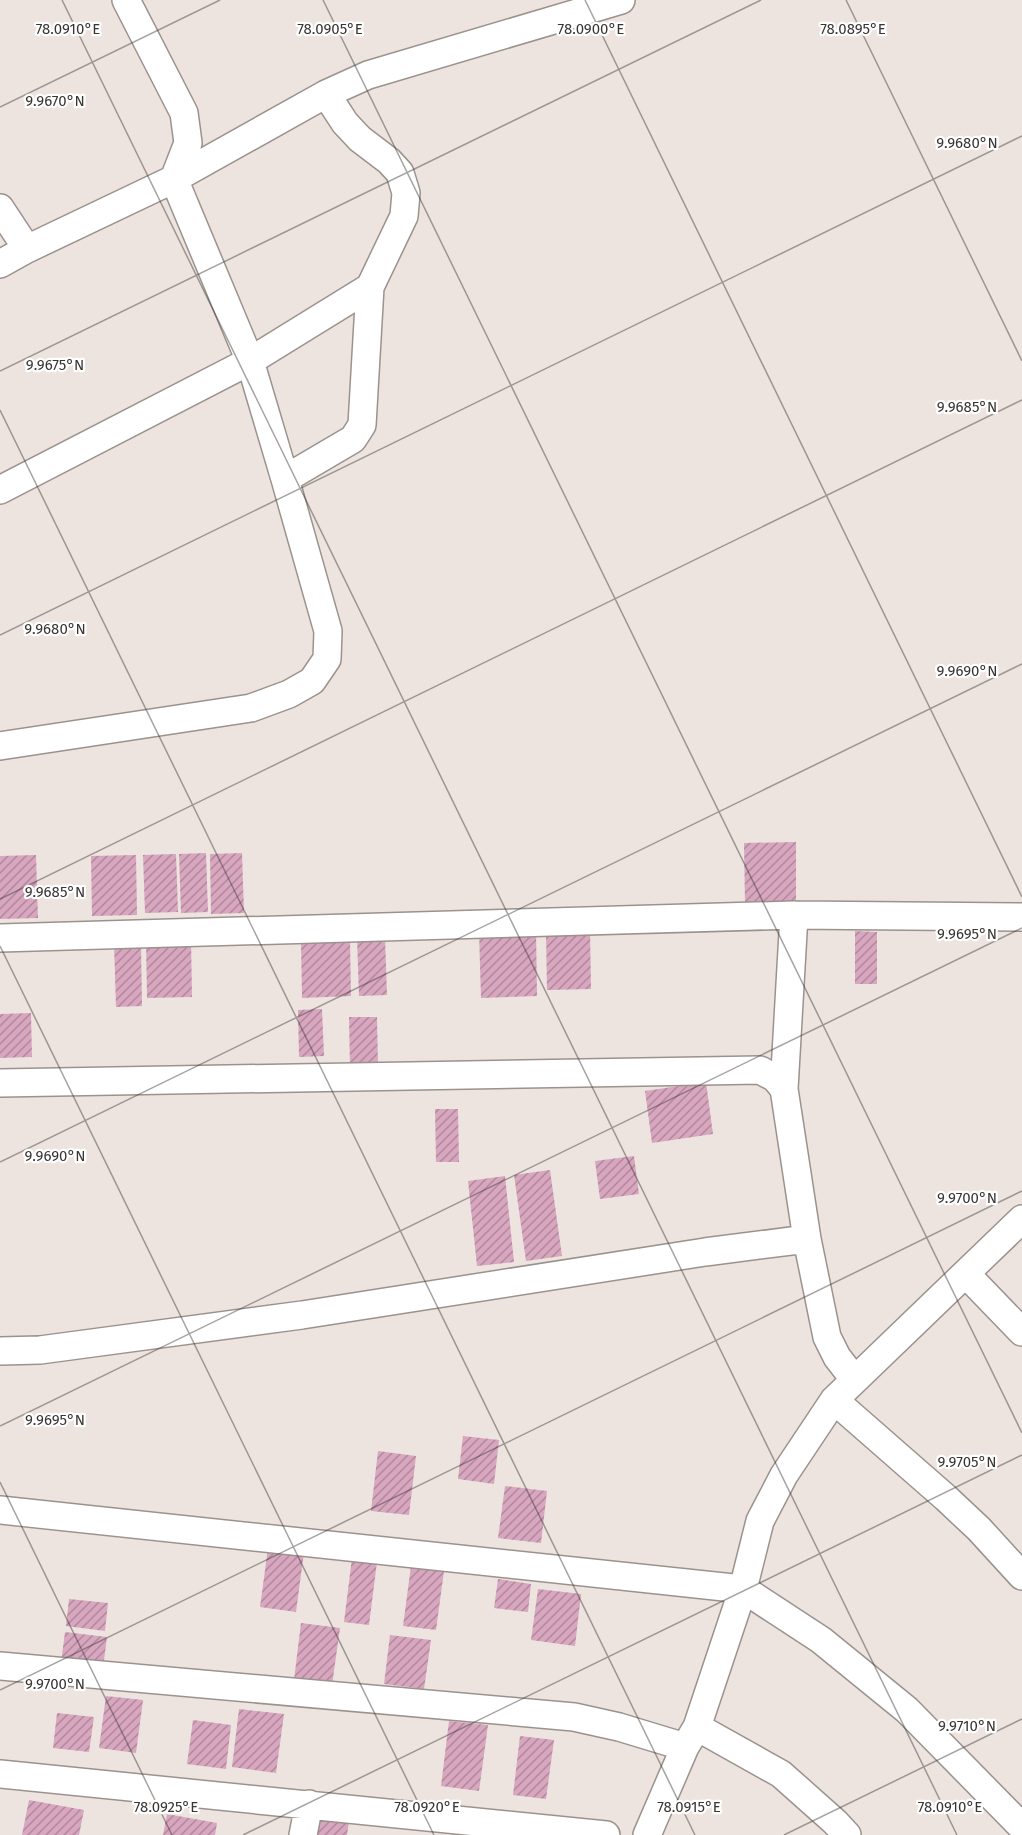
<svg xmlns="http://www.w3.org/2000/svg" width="1022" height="1835" viewBox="0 0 1022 1835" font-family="'Fira Sans',sans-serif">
<defs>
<pattern id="building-hatch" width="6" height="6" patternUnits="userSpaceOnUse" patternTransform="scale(1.5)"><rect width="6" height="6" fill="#d8a6bf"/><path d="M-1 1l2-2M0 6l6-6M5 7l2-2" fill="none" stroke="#b0889c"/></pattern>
</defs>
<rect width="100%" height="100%" fill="#ede4df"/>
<path fill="url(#building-hatch)" d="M796 842V902L745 903 744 843Z
M206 853 208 912 181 913 179 854Z
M242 853 244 913 211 914 210 854Z
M176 854 178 912 145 913 143 855Z
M36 855 38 918 0 919V856Z
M136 855 137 915 92 916 91 856Z
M536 930 537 996 481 998 479 932Z
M590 931 591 989 547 990 546 932Z
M855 931 877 932V984H855Z
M385 937 387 995 359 996 357 938Z
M191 939 192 997 147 998 146 940Z
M350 941 351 996 302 998 301 942Z
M141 943 142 1006 116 1007 114 944Z
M322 1009 324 1056 299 1057 298 1010Z
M31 1013 32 1057 0 1058V1014Z
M349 1017H377L378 1067 350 1068Z
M706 1082 713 1134 652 1143 645 1091Z
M435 1109H458L459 1162H436Z
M634 1156 639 1194 600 1199 595 1161Z
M550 1170 562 1256 526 1261 514 1175Z
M505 1176 514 1262 477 1266 468 1181Z
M463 1436 499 1440 494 1484 458 1479Z
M378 1451 416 1456 409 1515 371 1511Z
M505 1486 547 1491 541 1543 498 1538Z
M268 1548 304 1552 296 1612 260 1607Z
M352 1558 377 1562 369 1625 344 1622Z
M411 1566 444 1571 436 1630 403 1626Z
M498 1579 531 1584 528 1612 494 1608Z
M538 1589 581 1594 575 1646 531 1640Z
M69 1599 108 1603 105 1631 66 1626Z
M301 1623 340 1628 332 1685 294 1680Z
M65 1632 107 1637 103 1668 61 1663Z
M390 1635 431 1640 424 1689 384 1684Z
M106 1696 143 1700 136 1753 99 1748Z
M239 1709 284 1714 276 1773 232 1767Z
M57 1713 94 1717 89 1752 53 1748Z
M193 1720 231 1725 226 1769 187 1764Z
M449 1721 488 1725 479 1791 441 1786Z
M520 1736 554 1740 546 1799 513 1795Z
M29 1800 84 1810 79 1835H22Z
M313 1811 350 1815 347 1835H310Z
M167 1814 217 1823 215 1835H163Z"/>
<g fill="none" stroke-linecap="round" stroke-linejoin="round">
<g stroke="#9b928d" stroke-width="30">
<path id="minor" d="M0 208 27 249 0 264
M27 249 174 179 326 94 368 75 621 0
M285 479 353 439 362 425 370 287 404 216 406 193 400 173 389 161 360 139 345 123 326 94
M0 490 250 361 370 287
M0 746 251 708 289 694 312 681 327 659 328 631 285 479 250 361 174 179 188 143 184 113 126 0
M0 938 794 915 1022 917
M0 1083 760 1070 775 1078 784 1089 807 1239 827 1337 837 1357 854 1379
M784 1089 794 915
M966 1274 1022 1332
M0 1351 40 1350 302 1315 705 1252 807 1239
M834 1400 946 1498 979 1529 1022 1576
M0 1510 743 1589 821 1640 907 1710 1022 1827
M0 1666 574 1717 619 1727 685 1747
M697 1727 781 1774 835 1822 847 1835
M0 1774 606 1835
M303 1835 309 1804
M647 1835 685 1747 697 1727 743 1589 760 1521 784 1475 834 1400 1022 1219"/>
</g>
<use href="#minor" stroke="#fff" stroke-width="27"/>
</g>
<path fill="none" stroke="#393533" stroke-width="1.5" stroke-opacity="0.45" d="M62 0 957 1835M323 0 1022 1433M585 0 1022 897M846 0 1022 361M0 107 220 0M0 371 761 0M0 410 695 1835M0 635 1022 136M0 899 1022 400M0 946 434 1835M0 1162 1022 664M0 1426 1022 928M0 1482 172 1835M0 1690 1022 1191M243 1835 1022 1455M784 1835 1022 1719"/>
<g font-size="15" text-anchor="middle" fill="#393533" stroke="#fff" stroke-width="4.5" stroke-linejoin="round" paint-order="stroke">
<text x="68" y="34">78.0910°E</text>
<text x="591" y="34">78.0900°E</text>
<text x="853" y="34">78.0895°E</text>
<text x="330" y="34">78.0905°E</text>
<text x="55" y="106">9.9670°N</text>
<text x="967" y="148">9.9680°N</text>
<text x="55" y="370">9.9675°N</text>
<text x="967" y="412">9.9685°N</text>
<text x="55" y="634">9.9680°N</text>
<text x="967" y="676">9.9690°N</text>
<text x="55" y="897">9.9685°N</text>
<text x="967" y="939">9.9695°N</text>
<text x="55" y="1161">9.9690°N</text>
<text x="967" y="1203">9.9700°N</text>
<text x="55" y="1425">9.9695°N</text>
<text x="967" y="1467">9.9705°N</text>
<text x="55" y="1689">9.9700°N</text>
<text x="967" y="1731">9.9710°N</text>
<text x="166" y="1812">78.0925°E</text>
<text x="427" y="1812">78.0920°E</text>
<text x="689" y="1812">78.0915°E</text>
<text x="950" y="1812">78.0910°E</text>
</g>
</svg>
